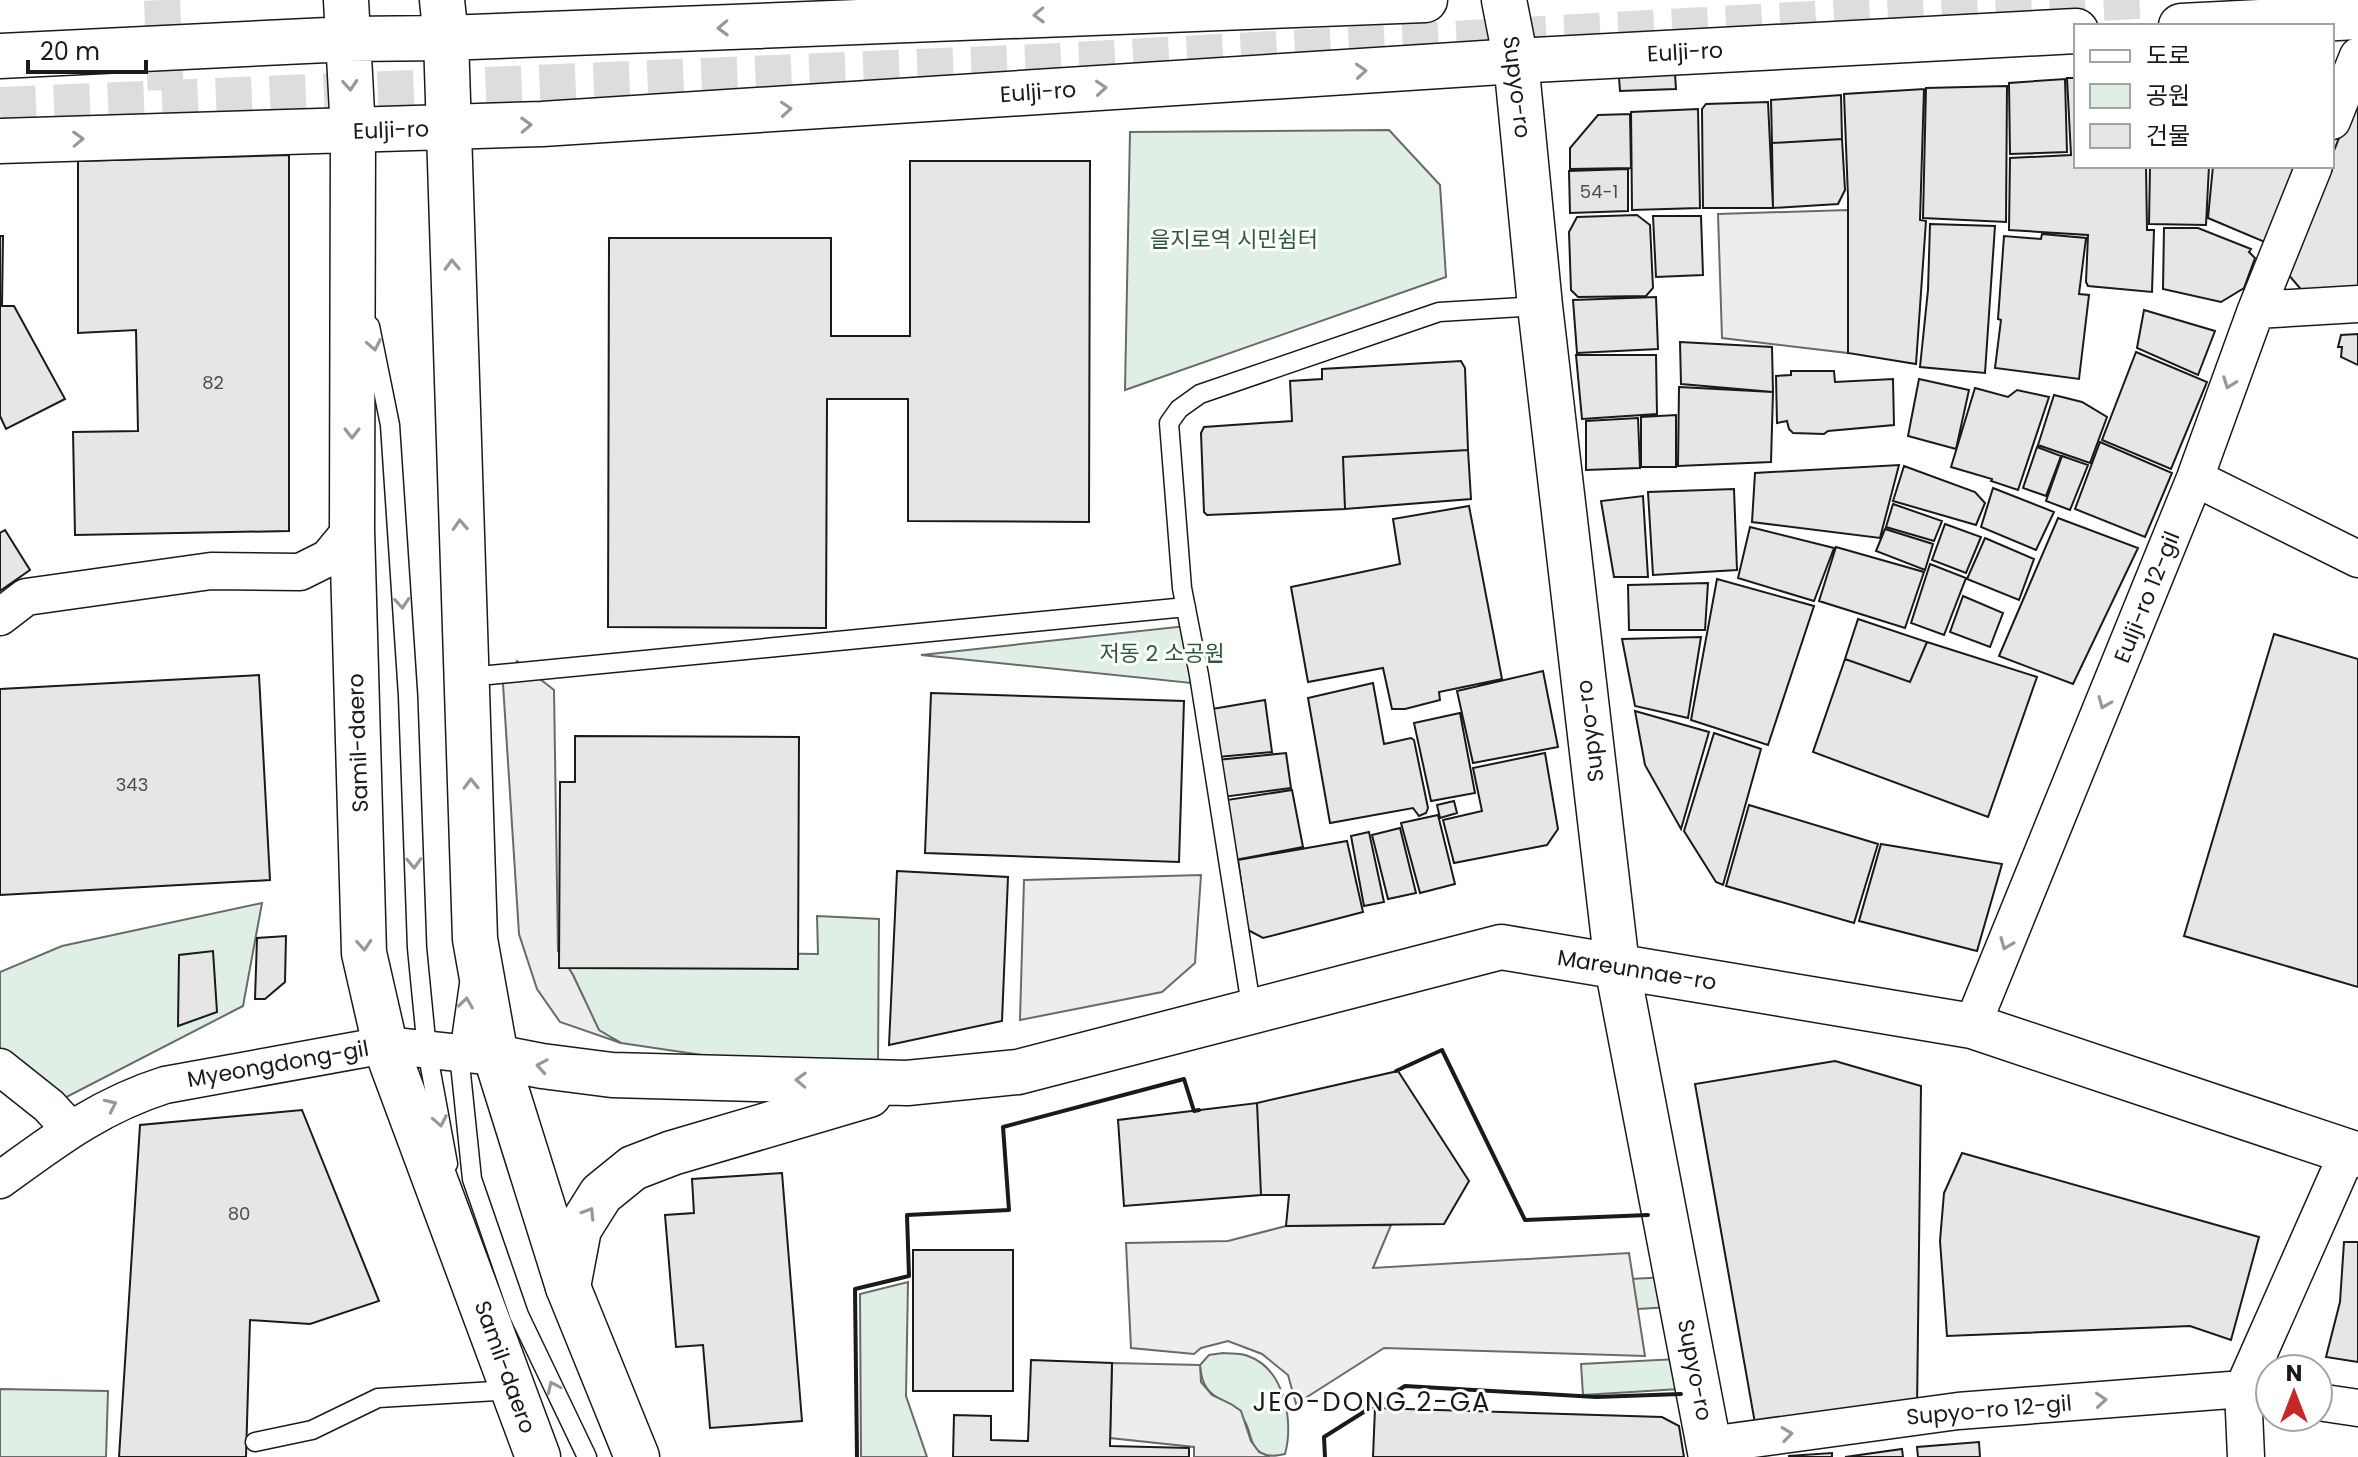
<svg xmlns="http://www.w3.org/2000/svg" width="2358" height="1457" viewBox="0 0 2358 1457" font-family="Poppins,'Noto Sans KR',sans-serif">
<rect width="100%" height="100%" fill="#fff"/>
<path fill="#e0efe3" stroke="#6a6a6a" stroke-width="2" d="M1389 130 1440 185 1446 277 1125 390 1130 132Z
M1186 626 1191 683 921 655Z
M262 903 243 1006 49 1106 0 1067V972L62 946Z
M817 916 879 919 878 1064 803 1070 621 1043 599 1031 573 975 558 951 818 954Z
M1668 1277 1670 1307 1574 1313 1572 1282Z
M908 1282 906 1396 927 1457H861L860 1294Z
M1223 1353C1231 1354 1241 1353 1248 1356 1285 1369 1294 1422 1285 1454 1276 1456 1269 1457 1261 1453 1249 1445 1251 1430 1244 1420 1226 1393 1203 1404 1200 1365L1209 1355Z
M1677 1359 1679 1389 1583 1395 1581 1364Z
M0 1389 108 1391 106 1457H0Z"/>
<path fill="#ededed" stroke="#6a6a6a" stroke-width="2" d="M1848 210V353L1722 338 1718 214Z
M517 661 554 690 558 951 573 975 599 1030 621 1043 560 1022 537 989 519 934 503 684Z
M1201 875 1195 963 1162 992 1020 1020 1024 880Z
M1391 1225 1373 1268 1629 1253 1645 1356 1384 1348 1296 1404 1288 1375 1262 1354 1228 1341 1201 1348 1194 1354 1131 1348 1126 1243 1228 1241 1286 1226Z
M1112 1363 1200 1365 1201 1382 1212 1395 1231 1404 1241 1411 1251 1441 1259 1452 1270 1457H1194V1447L1110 1438Z"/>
<path fill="#e6e6e6" stroke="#1a1a1a" stroke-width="2" d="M1675 74 1676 89 1620 91 1619 77Z
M2067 78H2076V166H2146L2147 230H2154L2152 292 2088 286 2086 282 2088 235 2009 230 2010 158 2071 155Z
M2065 79 2067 152 2010 154 2009 83Z
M2007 86 2006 222 1923 218 1926 88Z
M1924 89 1920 220 1926 221 1916 364 1848 353V197L1844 94Z
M2358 89V291L2304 293 2287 273 2328 166H2332V156Z
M1841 95 1842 139 1772 143 1771 100Z
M1768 102 1773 208H1703L1702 109 1706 104Z
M1698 109 1700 208 1632 210 1631 112Z
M1630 114 1631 168 1570 169V148L1598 115Z
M1842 139 1845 190 1838 204 1773 208 1772 143Z
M289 155V531L75 535 73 432 138 431 136 330 78 333V161Z
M910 161H1090L1089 522 908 521V399H827L826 628 608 627 609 238H831V336H910Z
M2150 166H2209L2206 225 2149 224Z
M2213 166H2294L2267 243 2208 218Z
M1628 169V211L1570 213 1569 171Z
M1637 215 1650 225 1653 288 1646 296 1578 297 1571 290 1569 232 1577 217Z
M1653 216H1701L1703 275 1656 277Z
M1930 224 1995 226 1985 373 1920 367 1928 290Z
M2164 228H2198L2251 249 2249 252 2255 258 2244 288 2221 302 2163 289Z
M2042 234 2086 238 2079 294 2089 295 2079 379 1995 368 2001 320 1998 319 2004 236 2041 239Z
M0 236H3L2 306H14L65 399 6 429 0 416Z
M1656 297 1658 349 1577 353 1573 300Z
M2144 310 2215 331 2198 375 2137 348Z
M2358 334V365L2341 357 2342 347H2338L2341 335Z
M1680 342 1772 347 1773 392 1681 384Z
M2136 352 2207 382 2171 469 2102 440Z
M1576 355H1656L1657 414 1582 419Z
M1461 361 1465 368 1468 450 1343 457 1345 509 1207 515 1204 512 1201 433 1204 427 1292 421 1290 381 1322 379V369Z
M1791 371H1834L1835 382 1893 379 1894 425 1828 431 1824 434 1793 433 1789 429 1787 421 1777 423 1776 376 1791 375Z
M1919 379 1969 390 1956 449 1908 436Z
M1679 387 1773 392 1771 462 1678 466Z
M1975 388 2008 397 2017 390 2049 397 2018 490 1991 481 1992 479 1951 467Z
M2054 395 2082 402 2107 417 2090 463 2038 445Z
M1676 415V467H1641V417Z
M1638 418 1640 468 1586 470V421Z
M2100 442 2172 473 2145 537 2075 509Z
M2037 447 2061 456 2046 496 2023 488Z
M1468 450 1471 499 1345 509 1343 457Z
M2062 456 2088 465 2070 510 2046 501Z
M1899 465 1880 538 1752 522 1755 473Z
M1904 466 1975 492 1985 503 1976 525 1893 501Z
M1993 488 2054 512 2036 550 1981 527Z
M1734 489 1737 570 1653 575 1648 492Z
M1643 496 1648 577H1614L1601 501Z
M1893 504 1942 521 1934 541 1886 527Z
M1469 506 1502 679 1439 692 1440 700 1405 709H1392L1383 668 1308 682 1291 587 1400 564 1393 519Z
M2058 518 2138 548 2073 684 1999 656Z
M1945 524 1981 537 1966 573 1932 560Z
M1750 527 1834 548 1814 601 1738 578Z
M1885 529 1933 544 1925 570 1876 551Z
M5 530 30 570 0 591V533Z
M1985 538 2034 559 2019 600 1967 579Z
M1836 547 1924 572 1905 628 1819 601Z
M1930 564 1966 578 1944 635 1911 623Z
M1717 579 1814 606 1768 745 1691 720Z
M1708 583 1705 630H1629L1628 585Z
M1963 596 2003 613 1990 647 1950 632Z
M1858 619 1927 642 1910 682 1845 659Z
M2274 634 2358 659V987L2184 936Z
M1701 637 1688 718 1635 706 1622 639Z
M1927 642 2037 677 1988 817 1813 752 1845 659 1910 682Z
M1543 671 1558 747 1473 763 1457 691Z
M259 675 270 880 0 895V689Z
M1373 683 1384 744 1411 738 1414 740 1428 808 1426 813 1419 816 1413 808 1330 823 1308 698Z
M931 693 1184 701 1179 862 925 853Z
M1265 700 1272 752 1218 757 1212 709Z
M1635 711 1709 732 1681 829 1645 765Z
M1460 713 1475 793 1431 801 1414 723Z
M1714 733 1761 749 1723 885 1716 882 1684 831Z
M575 736 799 737 798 969 559 968 560 782H575Z
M1286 753 1291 788 1223 797 1217 760Z
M1545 753 1558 829 1547 845 1454 863 1443 820 1482 811 1473 768Z
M1292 790 1303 847 1235 860 1227 800Z
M1454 801 1457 813 1440 818 1437 805Z
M1749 805 1878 844 1854 923 1726 886Z
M1438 815 1455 884 1420 893 1401 823Z
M1400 828 1416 893 1388 899 1372 835Z
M1369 832 1384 902 1364 906 1351 836Z
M1347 841 1363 912 1263 938 1248 930 1238 860Z
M1881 844 2002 864 1977 951 1859 921Z
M897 871 1008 877 1002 1021 889 1045Z
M286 936 285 982 265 999H255L257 938Z
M213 951 217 1012 178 1026 179 955Z
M1835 1061 1921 1086 1917 1410 1756 1429 1695 1084Z
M1398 1071 1469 1181 1444 1224 1286 1226 1289 1195H1261L1257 1103Z
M1257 1103 1261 1195 1124 1206 1118 1120Z
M302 1110 379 1301 310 1324 250 1320 246 1457H119L140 1125Z
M1962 1153 2259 1237 2231 1340 2190 1326 1947 1336 1940 1241 1944 1193Z
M782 1173 802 1421 710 1428 703 1345 676 1347 665 1215 694 1213 692 1179Z
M2344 1242H2358V1362L2326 1357 2340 1302Z
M913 1250H1013V1391H913Z
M1031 1360 1112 1363 1110 1446 1189 1448V1457H953L954 1415 991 1416V1440L1028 1441Z
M1375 1408 1662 1417 1679 1426 1684 1457H1373Z
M1979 1442 1980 1457H1918L1917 1447Z
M1902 1449 1903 1457H1845Z
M1832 1453V1457L1788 1456Z"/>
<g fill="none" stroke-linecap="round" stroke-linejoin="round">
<path stroke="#ddd" stroke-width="36" stroke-dasharray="36 18" stroke-linecap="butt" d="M162 0 166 99
M0 105 1039 62 2155 0"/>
<g stroke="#1a1a1a" stroke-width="21">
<path id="lane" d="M370 326 390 425 408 696 417 948 427 1050 448 1164
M469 677 1186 607
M469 984 459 1054 472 1179 519 1315 587 1457
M1252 1012 1199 675 1182 588 1169 423 1179 409 1200 394 1439 312 1540 306
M255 1442 312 1430 378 1398 512 1390"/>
</g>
<g stroke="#1a1a1a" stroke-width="39">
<path id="street" d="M2332 121 2358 56
M2256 310 2358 304
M2195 478 2358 559
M0 617 26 597 211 571 300 572 328 558 352 529
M1972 1026 2195 478 2256 310 2314 166
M0 1067 49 1106 70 1129
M0 1180C55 1140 99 1106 165 1085L385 1045 496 1057
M2318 1402 2358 1408
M1709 1445 1958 1411 2243 1389 2270 1394
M2246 1457 2243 1389 2348 1152"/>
</g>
<g stroke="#1a1a1a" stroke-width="47">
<path id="secondary" d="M1504 0 1516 61 1540 306 1617 966 1711 1457
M496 1057 542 1066 612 1075 907 1083 1018 1072 1501 947 1972 1026 2358 1155
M568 1287 579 1229 601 1194 633 1168 672 1153 869 1095"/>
</g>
<g stroke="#1a1a1a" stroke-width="47">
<path id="primary" d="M346 0 353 131 352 529 364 953 385 1045 538 1457
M442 0 446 38 475 939 496 1057 568 1287 637 1457
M2181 26 2358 17
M0 56 348 39 446 38 1425 0
M0 141 542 124 1516 61 2076 31"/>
</g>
<use href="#lane" stroke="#fff" stroke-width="18"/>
<use href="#street" stroke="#fff" stroke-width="36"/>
<use href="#secondary" stroke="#fff" stroke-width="44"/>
<use href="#primary" stroke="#fff" stroke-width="44"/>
<path stroke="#1a1a1a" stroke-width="4" d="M1396 1071 1442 1050 1525 1220 1648 1215
M857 1457 855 1289 909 1276 907 1215 1009 1210 1003 1127 1184 1079 1194 1111 1199 1110
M1325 1457 1324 1437 1405 1386 1596 1397 1681 1394"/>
</g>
<defs><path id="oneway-chevron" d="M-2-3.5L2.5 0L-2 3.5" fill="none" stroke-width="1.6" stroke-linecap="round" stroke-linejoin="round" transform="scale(2)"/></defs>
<g stroke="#989898">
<use href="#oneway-chevron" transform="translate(1039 15) rotate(178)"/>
<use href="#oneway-chevron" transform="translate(723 28) rotate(178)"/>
<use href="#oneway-chevron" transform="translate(1361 71) rotate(-4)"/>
<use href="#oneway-chevron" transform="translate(350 85) rotate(86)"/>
<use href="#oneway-chevron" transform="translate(1101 88) rotate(-4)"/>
<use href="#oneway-chevron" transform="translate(786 109) rotate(-4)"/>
<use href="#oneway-chevron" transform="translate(526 125) rotate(-2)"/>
<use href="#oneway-chevron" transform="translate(78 139) rotate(-2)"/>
<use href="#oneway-chevron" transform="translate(452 265) rotate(-92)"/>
<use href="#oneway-chevron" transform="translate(374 345) rotate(79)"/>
<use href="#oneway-chevron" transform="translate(2229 383) rotate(110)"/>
<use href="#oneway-chevron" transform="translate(352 433) rotate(90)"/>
<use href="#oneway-chevron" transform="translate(460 525) rotate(-93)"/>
<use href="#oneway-chevron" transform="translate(402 603) rotate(86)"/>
<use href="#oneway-chevron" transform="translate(2104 703) rotate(112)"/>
<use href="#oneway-chevron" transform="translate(471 784) rotate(-91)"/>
<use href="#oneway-chevron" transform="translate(414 863) rotate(88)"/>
<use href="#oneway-chevron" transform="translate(2006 944) rotate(112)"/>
<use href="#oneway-chevron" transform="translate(364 945) rotate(86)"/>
<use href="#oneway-chevron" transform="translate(466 1003) rotate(-82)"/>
<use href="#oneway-chevron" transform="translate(542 1066) rotate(-170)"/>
<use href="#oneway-chevron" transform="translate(801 1080) rotate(-178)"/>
<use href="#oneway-chevron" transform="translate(111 1105) rotate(-25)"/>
<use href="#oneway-chevron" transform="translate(440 1121) rotate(79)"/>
<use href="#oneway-chevron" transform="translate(589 1213) rotate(-58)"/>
<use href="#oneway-chevron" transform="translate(553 1387) rotate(-115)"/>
<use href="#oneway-chevron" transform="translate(2101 1400) rotate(-4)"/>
<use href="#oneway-chevron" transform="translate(1787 1434) rotate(-8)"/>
</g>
<g text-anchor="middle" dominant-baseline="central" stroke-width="6" stroke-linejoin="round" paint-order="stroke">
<g font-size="18" fill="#4d4d4d">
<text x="1599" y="191">54-1</text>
<text x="213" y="382">82</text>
<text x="132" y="784">343</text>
<text x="239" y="1213">80</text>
</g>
<g font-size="22" fill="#1a1a1a" stroke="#fff">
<text transform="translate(1685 52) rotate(-3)">Eulji-ro</text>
<text transform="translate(1517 87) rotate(83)">Supyo-ro</text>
<text transform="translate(1038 92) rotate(-4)">Eulji-ro</text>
<text transform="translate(391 130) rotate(-2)">Eulji-ro</text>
<text transform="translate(2147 597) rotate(-68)">Eulji-ro 12-gil</text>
<text transform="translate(1590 731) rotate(-97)">Supyo-ro</text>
<text transform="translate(358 743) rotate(-92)">Samil-daero</text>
<text transform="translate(1637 970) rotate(9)">Mareunnae-ro</text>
<text transform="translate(278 1064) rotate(-10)">Myeongdong-gil</text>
<text transform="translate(505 1367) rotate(70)">Samil-daero</text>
<text transform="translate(1695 1370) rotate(79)">Supyo-ro</text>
<text transform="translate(1989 1410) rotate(-5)">Supyo-ro 12-gil</text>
</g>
<g font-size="22" fill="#2b5a34" stroke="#fff">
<text x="1234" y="239">을지로역 시민쉼터</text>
<text x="1162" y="653">저동 2 소공원</text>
</g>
<g font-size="26" letter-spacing="2" fill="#1a1a1a" stroke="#fff">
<text x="1372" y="1402">JEO-DONG 2-GA</text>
</g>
</g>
<rect x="2074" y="24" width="260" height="144" fill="#ffffff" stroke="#a3a3a3" stroke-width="2"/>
<rect x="2090" y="50" width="40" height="12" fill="#ffffff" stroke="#a3a3a3" stroke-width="2"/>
<text x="2146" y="64" font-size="24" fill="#1a1a1a">도로</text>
<rect x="2090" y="84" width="40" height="24" fill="#e0efe3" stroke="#a3a3a3" stroke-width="2"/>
<text x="2146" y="104" font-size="24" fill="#1a1a1a">공원</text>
<rect x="2090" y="124" width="40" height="24" fill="#e6e6e6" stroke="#a3a3a3" stroke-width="2"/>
<text x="2146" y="144" font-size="24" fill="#1a1a1a">건물</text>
<g transform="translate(2294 1393)"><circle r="38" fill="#ffffff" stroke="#a3a3a3" stroke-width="2"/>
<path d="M0-6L14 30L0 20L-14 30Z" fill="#c62828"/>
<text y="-12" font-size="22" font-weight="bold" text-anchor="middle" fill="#1a1a1a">N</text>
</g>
<path d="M28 60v12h118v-12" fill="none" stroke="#1a1a1a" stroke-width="4"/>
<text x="40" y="60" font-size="24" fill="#1a1a1a" stroke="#ffffff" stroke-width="6" paint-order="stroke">20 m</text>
</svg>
